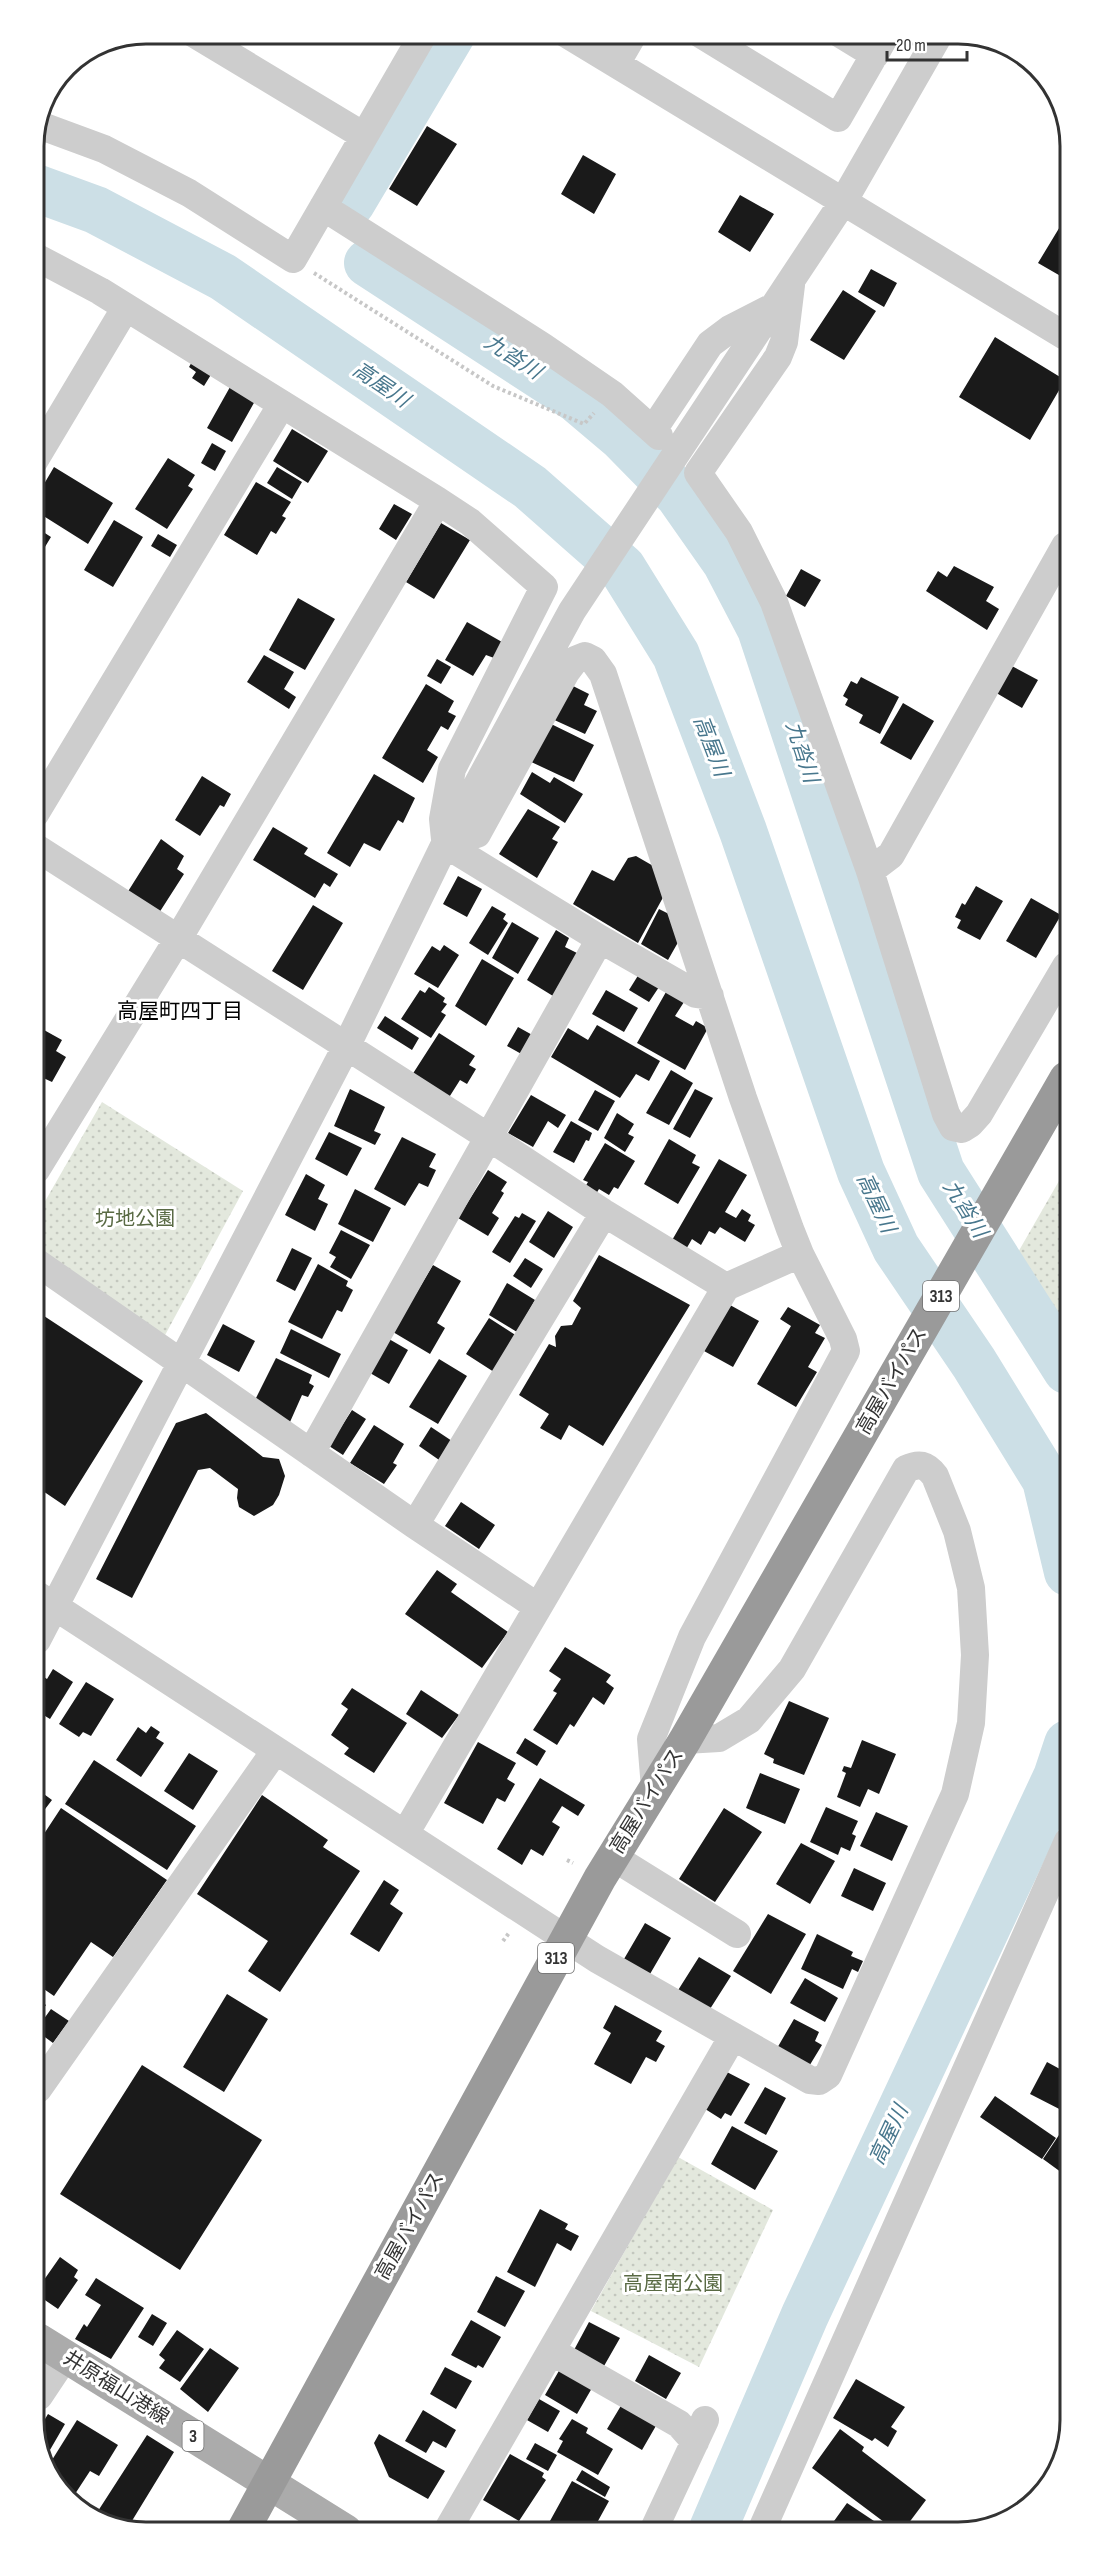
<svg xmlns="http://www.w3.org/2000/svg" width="1103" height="2566" viewBox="0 0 1103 2566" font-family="'Sofia Sans Condensed','Noto Sans JP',sans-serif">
<defs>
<pattern id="park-dots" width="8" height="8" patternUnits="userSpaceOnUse" patternTransform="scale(1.5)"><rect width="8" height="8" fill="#e3e8dd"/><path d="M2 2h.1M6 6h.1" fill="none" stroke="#c3c7be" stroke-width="1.8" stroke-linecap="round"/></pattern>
</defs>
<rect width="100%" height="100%" fill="#fff"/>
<path fill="url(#park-dots)" d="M102 1102 243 1191 164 1337 36 1249V1217Z
M1067 1167V1349L1013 1261Z
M678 2157 773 2210 699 2367 591 2311Z"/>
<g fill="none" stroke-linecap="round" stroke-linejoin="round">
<path stroke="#ccdfe6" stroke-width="48" d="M33 187 96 210 223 277 530 487 622 568 676 655 743 831 861 1172 896 1248 974 1363 1046 1480 1068 1572
M351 203 452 33
M368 263 577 399 622 437 679 495 726 562 761 629 941 1172 1067 1370
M713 2529 805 2315 1057 1777 1068 1744"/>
</g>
<path fill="#1a1a1a" d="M427 126 457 144 417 206 389 189Z
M583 155 616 174 594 214 561 194Z
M740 195 774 214 750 252 718 232Z
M1064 220V278L1038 263Z
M871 269 897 283 884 307 858 292Z
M843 290 876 311 844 360 810 340Z
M995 337 1065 380 1030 440 959 397Z
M193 360 212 373 204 386 192 378 196 372 189 367Z
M230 387 255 401 232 442 207 428Z
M292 429 328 451 308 483 273 461Z
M212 443 226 451 215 471 201 463Z
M168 458 195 475 188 486 193 489 167 529 135 509Z
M54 467 113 503 88 544 34 510V501Z
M277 467 302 482 292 499 267 483Z
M256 482 291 502 282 516 286 518 276 534 271 531 257 555 224 535Z
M394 504 412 514 396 540 379 529Z
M114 520 143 537 113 587 84 570Z
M441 523 470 540 434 599 406 582Z
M34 526 51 537 34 565Z
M158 534 177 545 170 557 151 546Z
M954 566 994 587 986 601 999 609 987 630 926 591 938 571 947 577Z
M801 569 821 580 805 607 786 596Z
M298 598 335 619 305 670 269 650Z
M467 622 502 642 494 658 486 655 473 676 445 660Z
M264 655 294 672 284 689 296 697 289 709 247 682Z
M437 659 451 667 441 684 427 676Z
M1008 664 1038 680 1022 708 993 691Z
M861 677 899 697 880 734 859 723 863 715 845 705 848 699 843 696 851 681 857 684Z
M563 681 589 694 584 705 597 711 585 734 550 718Z
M426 684 454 701 448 712 456 716 448 730 441 726 427 750 438 757 423 783 382 758Z
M903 703 934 721 911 760 880 743Z
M545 721 594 745 574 782 527 760Z
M532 772 550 783 554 777 583 794 565 823 520 794Z
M374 774 415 798 403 823 398 820 380 851 364 843 350 867 327 853Z
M202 776 231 794 224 807 220 805 200 836 175 820Z
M528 809 560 827 552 839 558 842 537 878 499 854Z
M273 827 308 848 304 854 338 874 330 887 324 883 315 898 253 860Z
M161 839 184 856 177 869 184 874 159 913 127 893Z
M636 856 655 867 666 892 638 943 573 904 592 870 614 881 628 858Z
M458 876 482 889 467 917 443 904Z
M976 886 1003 901 980 940 957 928 961 920 955 917 962 903 965 905Z
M1031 898 1061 915 1036 958 1006 941Z
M313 905 343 923 303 990 272 971Z
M492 906 506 914 503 919 508 923 488 955 469 943Z
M659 909 675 917 681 937 668 960 641 944Z
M512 922 539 938 518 974 492 958Z
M556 930 569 938 565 947 579 954 553 996 527 980Z
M444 945 459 955 438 988 414 974 432 946 440 951Z
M482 959 514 978 486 1026 455 1006Z
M639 974 659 987 649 1002 629 990Z
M429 987 445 998 443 1002 447 1004 441 1012 446 1015 431 1038 401 1019 420 990 425 993Z
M606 990 638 1008 624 1032 592 1014Z
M666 992 684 1002 675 1016 693 1026 696 1021 708 1028 685 1070 637 1043Z
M385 1016 419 1038 412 1050 377 1028Z
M35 1025 62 1040 56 1051 66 1057 52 1082 39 1076 36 1082Z
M597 1025 660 1061 649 1081 636 1074 620 1098 551 1057 568 1028 588 1040Z
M518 1027 536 1037 525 1056 507 1046Z
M439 1033 475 1056 469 1065 476 1069 467 1084 460 1080 448 1099 412 1075Z
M671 1070 693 1083 669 1125 646 1113Z
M350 1089 385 1107 374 1131 381 1134 375 1145 334 1126Z
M695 1089 713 1098 690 1138 673 1129Z
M595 1090 615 1101 598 1131 578 1120Z
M531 1095 566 1115 558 1128 548 1121 533 1147 508 1133Z
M617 1113 634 1124 628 1134 634 1137 625 1152 604 1138Z
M571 1121 592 1133 589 1141 586 1140 574 1163 553 1152Z
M329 1132 362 1148 347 1176 315 1159Z
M402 1137 436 1154 429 1167 436 1170 428 1187 419 1183 405 1206 374 1189Z
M669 1139 696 1155 692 1163 700 1167 678 1204 644 1184Z
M605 1143 635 1161 618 1189 614 1187 609 1195 599 1189 596 1194 585 1187 588 1182 583 1180Z
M719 1159 747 1175 725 1212 736 1218 742 1209 751 1215 748 1221 755 1225 745 1242 720 1227 715 1234 709 1231 701 1245 692 1239 685 1251 671 1242Z
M488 1170 507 1182 501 1191 504 1193 492 1213 499 1218 488 1236 458 1218Z
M306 1174 325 1185 318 1199 328 1204 315 1231 285 1215Z
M355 1189 391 1208 373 1242 338 1224Z
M548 1211 573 1227 554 1258 529 1242Z
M522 1213 536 1221 510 1263 492 1252 515 1216 519 1218Z
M341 1230 370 1245 351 1279 330 1267 336 1257 329 1253Z
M292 1248 312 1258 295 1291 276 1281Z
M599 1255 690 1305 603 1446 569 1425 561 1440 540 1428 549 1414 519 1395 549 1344 556 1347 555 1336 561 1326 572 1325 581 1308 573 1301Z
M525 1258 543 1269 531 1288 513 1276Z
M318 1264 348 1281 346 1286 353 1290 342 1312 337 1310 322 1339 288 1322Z
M433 1265 461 1281 437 1323 445 1328 430 1354 393 1332Z
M507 1283 535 1300 517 1332 489 1315Z
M36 1293 45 1299 36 1312Z
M730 1305 759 1321 733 1367 704 1351Z
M788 1307 820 1325 815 1333 825 1338 808 1367 817 1372 796 1407 757 1384 791 1326 780 1319Z
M41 1314 143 1381 65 1506 37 1487 36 1320Z
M489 1318 517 1336 494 1372 466 1354Z
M223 1324 255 1341 239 1372 207 1355Z
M291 1329 341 1354 329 1378 280 1353Z
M389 1339 408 1350 389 1384 370 1373Z
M276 1358 312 1375 309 1383 314 1386 308 1397 302 1395 290 1422 253 1404Z
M439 1359 467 1376 438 1424 409 1407Z
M352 1410 366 1419 343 1455 329 1446Z
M206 1413 263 1457 279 1459 285 1476 279 1495 273 1505 254 1516 239 1507 237 1498 238 1489 210 1468 198 1470 132 1598 96 1579 176 1423Z
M374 1425 404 1444 393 1463 397 1465 384 1484 350 1463Z
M431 1427 455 1443 442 1462 419 1446Z
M461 1502 495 1525 479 1549 445 1526Z
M437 1570 457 1584 451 1592 508 1632 482 1668 405 1614Z
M565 1647 611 1675 606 1682 614 1688 604 1705 593 1697 574 1727 570 1724 557 1745 533 1730 557 1693 553 1691 561 1679 549 1671Z
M53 1669 73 1682 50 1719 37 1711V1675L38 1673 47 1679Z
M86 1682 114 1699 91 1736 83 1732 79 1737 59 1724Z
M352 1688 407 1723 374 1773 344 1754 349 1748 331 1735 348 1709 341 1704Z
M421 1690 459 1715 442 1738 406 1714Z
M789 1701 829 1718 804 1775 773 1763 774 1759 764 1754Z
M151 1726 160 1732 156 1738 164 1743 141 1777 116 1760 138 1727 146 1733Z
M525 1738 546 1751 537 1766 516 1753Z
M862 1740 896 1754 879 1794 868 1789 860 1807 837 1797 846 1773 842 1771 844 1766 851 1768Z
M478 1742 516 1763 507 1779 515 1784 505 1802 497 1798 483 1824 444 1803Z
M189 1753 218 1771 193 1810 164 1791Z
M94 1760 196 1826 167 1870 65 1804Z
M760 1773 800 1789 785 1824 746 1808Z
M540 1778 585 1805 578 1816 562 1806 552 1822 560 1827 543 1856 531 1849 522 1865 497 1849Z
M37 1789 52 1800 39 1817 37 1816Z
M262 1795 328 1840 323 1847 360 1871 280 1992 248 1971 268 1941 197 1894Z
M826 1807 858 1821 852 1834 856 1836 850 1851 841 1847 838 1855 810 1842Z
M61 1808 167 1880 113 1957 91 1942 54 1996 38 1985V1843Z
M724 1808 762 1832 715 1902 679 1879Z
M876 1812 908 1826 892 1861 860 1846Z
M801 1843 835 1861 810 1904 776 1884Z
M854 1868 886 1883 873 1911 841 1896Z
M384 1880 399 1890 390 1904 403 1913 379 1952 350 1934Z
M768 1914 806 1934 771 1994 733 1971Z
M645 1923 671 1938 650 1974 624 1959Z
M817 1934 853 1952 851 1956 863 1961 858 1972 852 1969 843 1989 801 1969Z
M699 1957 731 1976 710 2009 675 1995Z
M805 1978 838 1998 825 2022 790 2003Z
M227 1994 268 2019 224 2092 183 2067Z
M38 1999 46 2005 38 2016Z
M615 2005 662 2031 656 2041 665 2046 656 2062 646 2057 631 2084 594 2064 611 2033 603 2028Z
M51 2009 69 2021 53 2043 38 2032V2027Z
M794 2019 819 2032 815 2041 822 2045 808 2068 776 2050Z
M1047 2062 1069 2074V2114L1030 2094Z
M142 2065 262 2140 180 2270 60 2194Z
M723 2070 750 2084 731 2116 725 2113 721 2119 702 2107Z
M765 2087 786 2098 766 2135 744 2123Z
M995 2096 1056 2138 1042 2159 980 2117Z
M1069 2120V2178L1043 2159Z
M732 2126 778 2151 755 2190 711 2164Z
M540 2209 568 2224 565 2229 579 2236 571 2251 557 2243 535 2287 507 2272Z
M60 2257 78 2270 74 2277 78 2280 58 2309 39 2296V2287Z
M496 2276 525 2291 505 2327 477 2312Z
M96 2278 144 2308 111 2359 75 2339 84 2324 87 2327 101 2305 85 2295Z
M152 2314 167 2323 153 2346 138 2337Z
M471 2320 501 2337 483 2368 478 2365 476 2368 451 2355Z
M589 2322 620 2338 604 2366 574 2350Z
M177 2330 204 2349 180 2382 159 2368 165 2360 159 2355Z
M210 2348 239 2368 208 2412 180 2389Z
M649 2355 681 2373 666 2399 635 2381Z
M445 2367 472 2381 456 2409 430 2394Z
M560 2369 592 2388 577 2414 545 2395Z
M856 2379 905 2407 891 2427 897 2431 888 2447 875 2438 872 2441 833 2418Z
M539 2399 560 2411 548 2432 527 2420Z
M622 2404 657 2424 642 2450 607 2429Z
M423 2410 456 2430 446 2448 433 2441 426 2453 405 2441Z
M48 2414 65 2424 43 2462 39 2457V2429Z
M572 2419 588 2428 586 2433 613 2449 598 2475 557 2452 563 2441 559 2439Z
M77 2420 118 2445 99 2476 90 2471 75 2494 58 2483 47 2468Z
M840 2429 864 2447 862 2451 926 2500 905 2528H892L812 2468Z
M379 2434 445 2471 428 2499 389 2477 374 2443Z
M147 2435 174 2452 127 2529 98 2511Z
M535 2443 557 2455 548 2471 526 2459Z
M510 2454 544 2473 542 2477 546 2480 519 2521 483 2500Z
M582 2470 610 2487 605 2497 576 2480Z
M572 2481 609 2501 593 2530H545Z
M847 2503 880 2525 878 2528H829Z"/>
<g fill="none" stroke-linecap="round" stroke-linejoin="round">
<path stroke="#c7c7c7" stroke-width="4" stroke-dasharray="3 3" stroke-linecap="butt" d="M314 273 493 386 584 424 594 413
M567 1860 573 1863
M503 1941 509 1933"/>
<path stroke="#cdcdcd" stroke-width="28" d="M193 33 364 136
M565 33 1065 336
M699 33 838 118 887 33
M839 33 875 55
M616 64 634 33
M39 125 104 149 189 193 293 259 424 33
M323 207 542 346 612 394 659 436
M34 256 100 291 438 501 470 522 544 587 452 769 443 819 445 839
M791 285 784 342 778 357 698 473 739 532 774 602 870 871 946 1114 953 1127 962 1129 970 1124 979 1114 1066 966
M653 430 710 344 730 329 769 309
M34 461 126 307
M35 814 282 404
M445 844 477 834 566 672 575 660 585 656 593 660 603 674 743 1098 790 1229 800 1254 843 1339 846 1351 692 1637 651 1739 655 1788
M445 844 600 939 696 994 710 996
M35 847 490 1138 604 1213 726 1287 405 1834
M870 871 891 855 1065 546
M36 1170 178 939 438 501
M36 1262 415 1525 538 1607
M726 1287 800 1254
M311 1453 600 939
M415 1525 604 1213
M37 1595 597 1959 810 2080 819 2081 828 2075 955 1794 971 1723 975 1655 971 1588 957 1531 935 1476C926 1464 919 1463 906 1469L792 1669 749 1720 719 1738 685 1740
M37 1640 346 1047 445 844 572 611 843 202 940 33
M613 1857 737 1934
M38 2089 275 1751
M551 2351 679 2424 695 2442
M39 2396 65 2357
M654 2529 705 2420
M762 2529 1068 1841
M447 2531 733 2036"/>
<path stroke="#ababab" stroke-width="33" d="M39 2340 346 2531"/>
<path stroke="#9a9a9a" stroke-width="33" d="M242 2532 600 1878 685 1740 1066 1078"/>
</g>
<g text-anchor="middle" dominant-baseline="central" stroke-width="6" stroke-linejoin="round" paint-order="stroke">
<g fill="#fff" stroke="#707070" stroke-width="1.5">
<rect x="923" y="1281" width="36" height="30" rx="4.5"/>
<rect x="538" y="1943" width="36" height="30" rx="4.5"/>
<rect x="182.5" y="2421" width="21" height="30" rx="4.5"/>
</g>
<g font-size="18" font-weight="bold" fill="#333">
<text x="941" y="1296">313</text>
<text x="556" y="1958">313</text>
<text x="193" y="2436">3</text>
</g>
<g font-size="20" fill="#596a44" stroke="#fff">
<text x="135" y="1219">坊地公園</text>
<text x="673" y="2284">高屋南公園</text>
</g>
<g font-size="20" fill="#333" stroke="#fff">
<text transform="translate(892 1381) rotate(-60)">高屋バイパス</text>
<text transform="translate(647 1801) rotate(-58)">高屋バイパス</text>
<text transform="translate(410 2226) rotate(-61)">高屋バイパス</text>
<text transform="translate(116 2388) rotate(32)">井原福山港線</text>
</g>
<g font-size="21" font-style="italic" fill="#48778d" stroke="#fff">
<text transform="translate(513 357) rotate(33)">九沓川</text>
<text transform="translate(381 385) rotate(34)">高屋川</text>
<text transform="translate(711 746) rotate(69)">高屋川</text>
<text transform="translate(802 752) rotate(72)">九沓川</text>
<text transform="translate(876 1203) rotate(65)">高屋川</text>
<text transform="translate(965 1209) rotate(58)">九沓川</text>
<text transform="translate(889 2135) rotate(-65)">高屋川</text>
</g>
<g font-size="21" fill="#000" stroke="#fff">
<text x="180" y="1011">高屋町四丁目</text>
</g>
</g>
<path d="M0 0H1103V2566H0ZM146 44H958A102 102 0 0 1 1060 146V2420A102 102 0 0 1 958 2522H146A102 102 0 0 1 44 2420V146A102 102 0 0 1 146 44Z" fill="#fff" fill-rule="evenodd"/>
<path fill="none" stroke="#333" stroke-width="3" d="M146 44H958A102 102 0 0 1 1060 146V2420A102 102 0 0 1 958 2522H146A102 102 0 0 1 44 2420V146A102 102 0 0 1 146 44Z"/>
<path d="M887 51v9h80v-9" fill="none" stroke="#333333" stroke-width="3"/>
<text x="896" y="51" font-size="18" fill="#333333" stroke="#ffffff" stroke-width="4.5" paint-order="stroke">20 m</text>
</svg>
